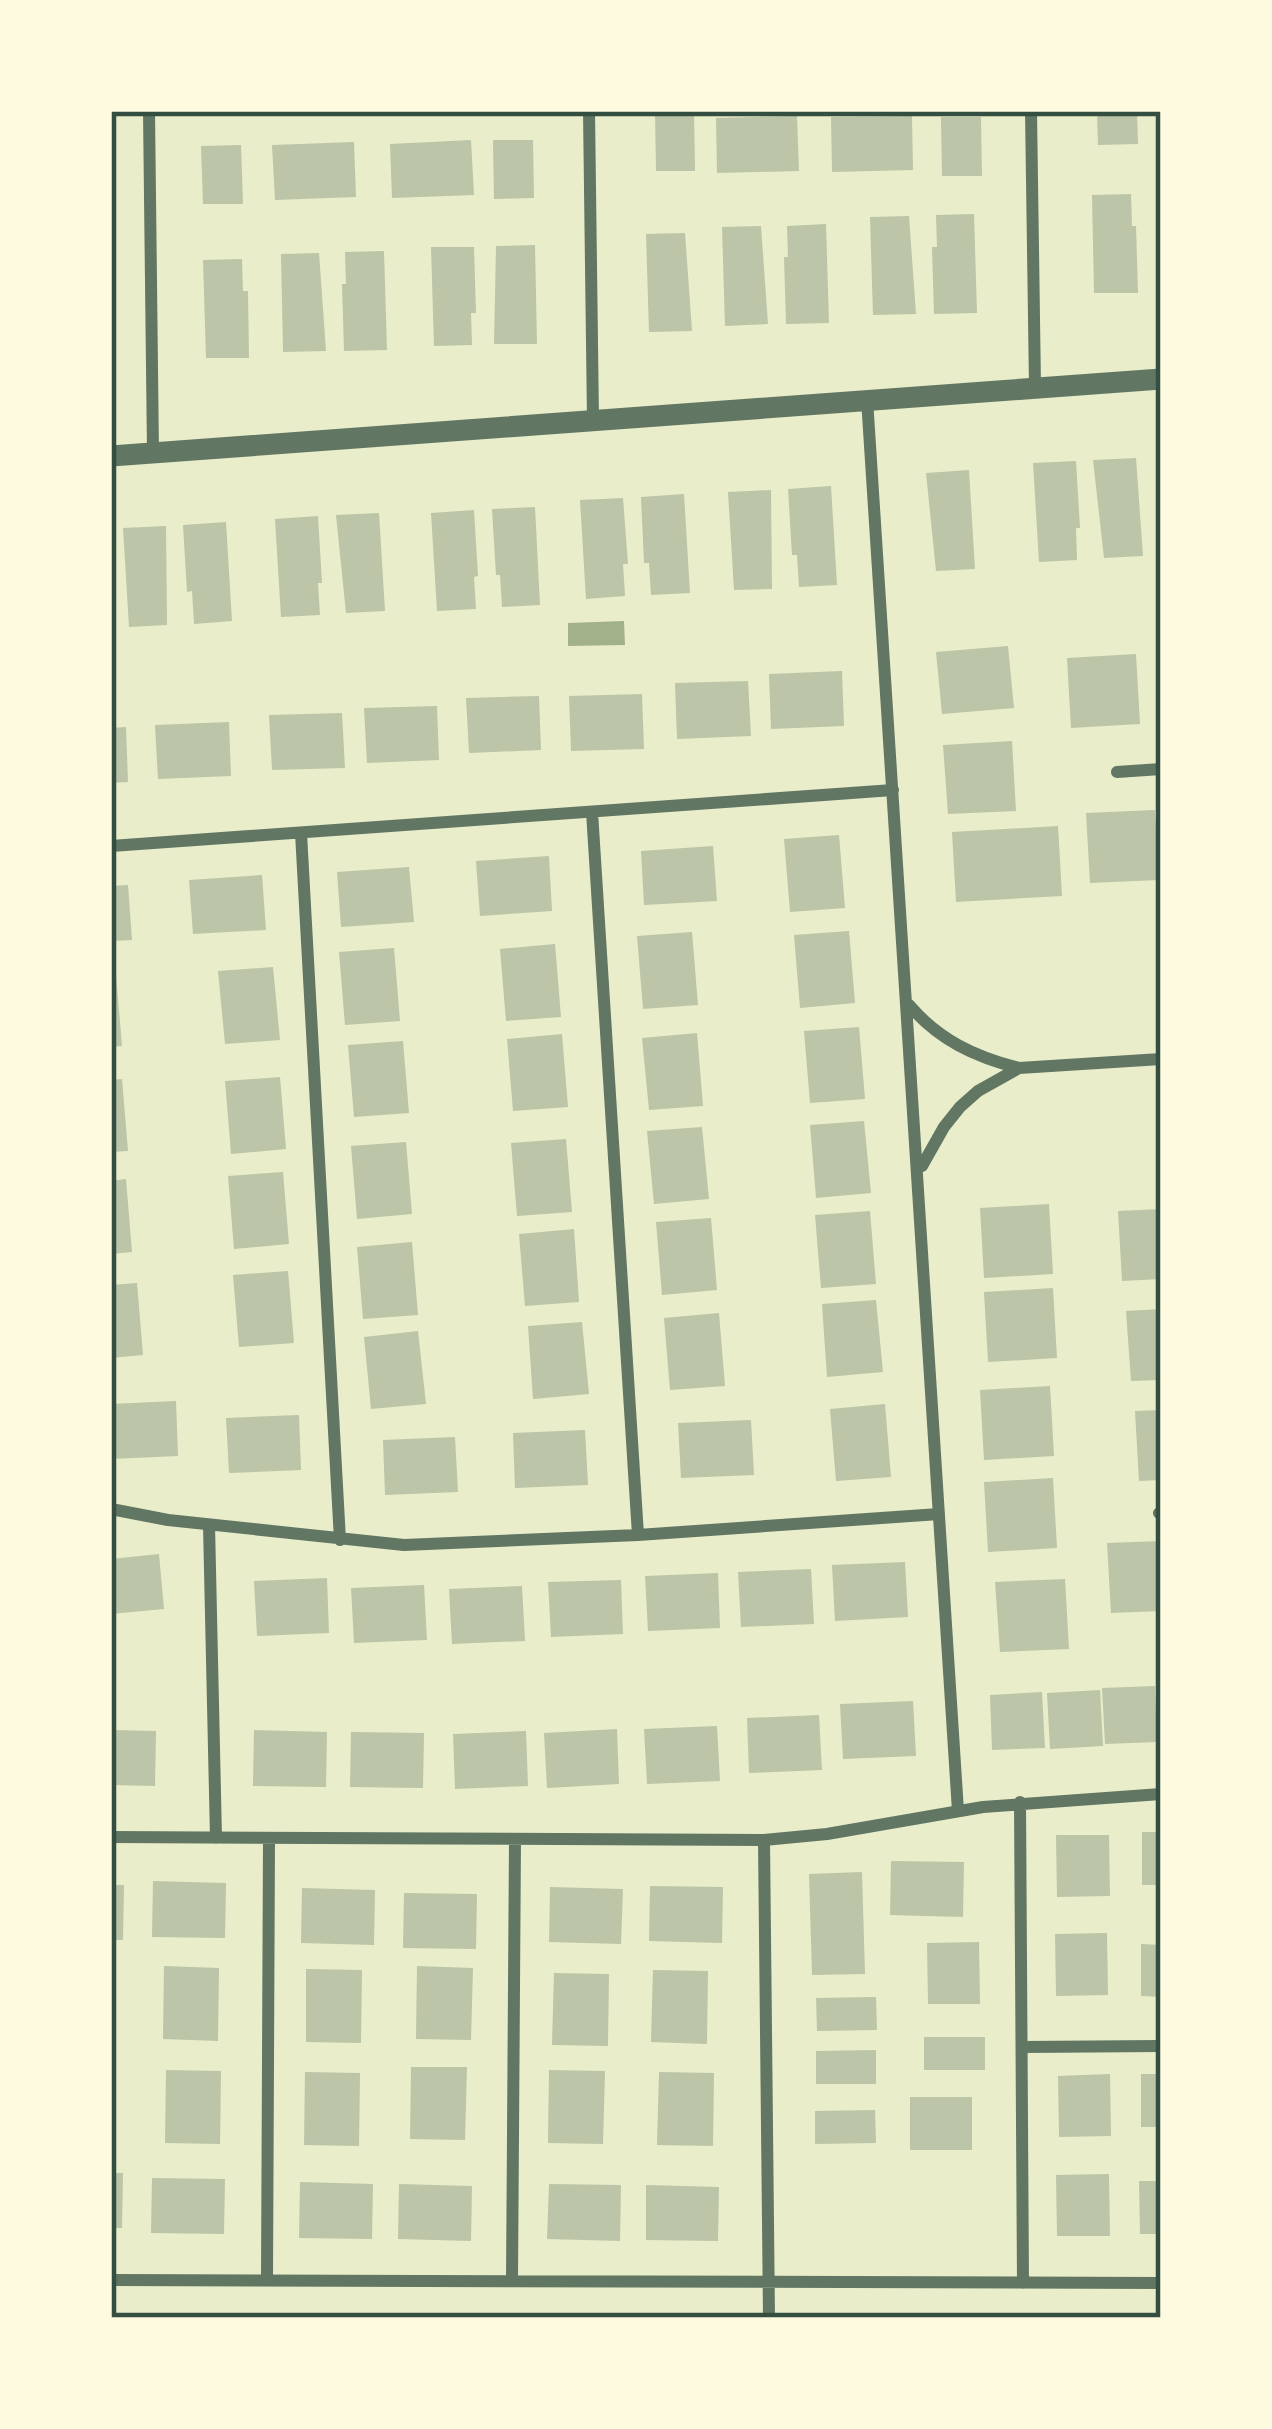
<svg xmlns="http://www.w3.org/2000/svg" width="1272" height="2429" viewBox="0 0 1272 2429" font-family="'Alegreya Sans',sans-serif">
<rect width="100%" height="100%" fill="#e9edc9"/>
<path fill="#a3b18a" d="M624 621 625 645 568 646V623Z"/>
<path fill="#bcc5a7" d="M694 111 695 171H656L655 112Z
M1097 111H1137L1138 144 1098 145Z
M797 116 799 171 717 173 716 118Z
M912 116 913 170 832 172 831 117Z
M941 117H981L982 176H942Z
M471 140 474 195 392 198 390 144Z
M493 140H533L534 198 494 199Z
M354 142 356 197 275 200 272 145Z
M241 145 243 204H203L201 146Z
M1131 194 1132 226H1136L1138 293H1094L1092 195Z
M974 214 977 313 934 314 932 247H937L936 215Z
M909 216 916 314 873 315 870 217Z
M826 224 829 323 786 324 784 257H788L787 226Z
M761 226 768 324 725 326 722 227Z
M685 233 692 331 649 332 646 234Z
M535 245 537 344H494L496 246Z
M431 247H474L476 313H471L472 345 434 346Z
M384 251 387 350 344 351 342 284H346L345 252Z
M319 253 326 351 283 352 281 254Z
M242 259 243 291H248L249 358H206L203 260Z
M1136 458 1143 556 1104 558 1093 460Z
M1076 461 1080 528H1076L1077 560 1039 562 1033 463Z
M969 470 975 569 936 571 926 473Z
M831 486 837 585 799 587 797 555H792L788 489Z
M771 490 772 589 734 590 728 492Z
M684 494 690 593 651 595 649 563H644L641 497Z
M623 498 628 564H623L625 596 586 599 580 500Z
M535 507 540 605 502 607 500 575H496L492 509Z
M474 510 478 576 474 577 476 609 437 611 431 513Z
M379 513 385 611 346 613 336 515Z
M318 516 322 583H318L320 615 281 617 275 519Z
M226 522 232 621 194 624 192 591 187 592 183 525Z
M166 526 167 625 129 627 123 528Z
M1008 646 1014 708 942 714 936 652Z
M1136 654 1140 724 1071 728 1067 658Z
M842 671 844 726 771 729 769 674Z
M748 681 751 736 677 739 675 683Z
M642 694 644 749 571 751 569 696Z
M539 696 541 750 469 753 466 698Z
M437 706 439 760 367 763 364 708Z
M342 713 345 768 272 770 269 715Z
M229 722 231 776 158 779 155 725Z
M126 727 128 782 111 783V728Z
M1012 741 1016 811 948 814 943 745Z
M1155 810 1159 880 1090 883 1086 813Z
M1058 826 1062 896 956 902 952 832Z
M839 835 845 908 790 912 784 839Z
M713 846 717 901 644 905 641 851Z
M549 856 552 911 480 916 476 861Z
M409 867 414 922 341 927 337 872Z
M262 875 266 930 193 934 189 880Z
M128 885 132 940 111 941V886Z
M849 931 855 1003 800 1008 794 935Z
M692 932 698 1005 643 1009 637 936Z
M555 944 561 1017 506 1021 500 949Z
M394 948 400 1021 345 1025 339 952Z
M273 967 280 1040 225 1044 218 971Z
M111 974H116L122 1046 111 1047Z
M859 1027 865 1099 810 1103 804 1031Z
M697 1033 703 1106 649 1110 642 1038Z
M562 1034 568 1107 513 1111 507 1039Z
M403 1041 409 1113 354 1117 348 1045Z
M280 1077 286 1149 231 1154 225 1081Z
M122 1079 128 1151 111 1152V1080Z
M864 1121 871 1193 816 1198 810 1125Z
M702 1127 709 1199 654 1204 647 1131Z
M566 1139 572 1212 517 1216 511 1143Z
M406 1142 412 1214 357 1219 351 1146Z
M283 1172 289 1244 234 1249 228 1176Z
M126 1179 132 1252 111 1254V1181Z
M1049 1204 1053 1274 984 1278 980 1208Z
M1161 1209V1279L1122 1281 1118 1211Z
M870 1211 876 1284 821 1288 815 1215Z
M711 1218 717 1290 662 1295 656 1222Z
M574 1229 579 1302 525 1306 519 1234Z
M412 1242 418 1315 363 1319 357 1247Z
M288 1271 294 1343 239 1347 233 1275Z
M137 1283 143 1355 111 1358V1285Z
M1053 1288 1057 1358 988 1362 984 1292Z
M876 1300 883 1372 827 1377 822 1304Z
M1161 1309V1380L1131 1381 1126 1311Z
M719 1313 725 1386 670 1390 664 1318Z
M582 1322 589 1394 533 1399 528 1326Z
M418 1331 426 1404 371 1409 364 1337Z
M1050 1386 1054 1456 984 1460 980 1390Z
M176 1401 178 1456 111 1459V1404Z
M885 1404 891 1477 836 1481 830 1409Z
M1161 1410V1480L1139 1481 1135 1411Z
M299 1415 301 1470 229 1473 226 1418Z
M751 1420 754 1475 681 1478 678 1423Z
M585 1430 588 1485 515 1488 513 1433Z
M455 1437 458 1492 385 1495 383 1440Z
M1053 1478 1057 1548 988 1552 984 1482Z
M1161 1541V1611L1111 1613 1107 1543Z
M159 1554 164 1609 111 1614V1559Z
M905 1562 908 1617 835 1621 832 1565Z
M811 1569 814 1624 741 1627 738 1572Z
M718 1573 720 1628 648 1631 645 1576Z
M327 1578 329 1633 257 1636 254 1581Z
M1065 1579 1069 1649 1000 1652 995 1582Z
M621 1580 623 1634 551 1637 548 1582Z
M424 1585 427 1640 354 1643 351 1588Z
M522 1586 525 1641 452 1644 449 1589Z
M1155 1686 1157 1742 1105 1744 1102 1688Z
M1100 1690 1103 1746 1050 1749 1047 1693Z
M1042 1692 1045 1748 992 1750 990 1695Z
M913 1701 916 1756 843 1759 840 1704Z
M819 1715 822 1770 749 1773 747 1718Z
M717 1726 720 1781 647 1784 644 1729Z
M617 1729 619 1784 547 1788 544 1733Z
M111 1730 156 1731 155 1786 111 1785Z
M254 1730 327 1732 326 1787 253 1786Z
M526 1731 528 1786 455 1789 453 1734Z
M351 1732 424 1733 423 1788 350 1787Z
M1142 1832H1161V1885H1142Z
M1056 1835H1109L1110 1896 1057 1897Z
M891 1861 964 1862 963 1917 890 1915Z
M862 1872 865 1974 812 1975 809 1874Z
M153 1881 226 1883 225 1938 152 1937Z
M111 1885H124L123 1940H111Z
M650 1886 723 1887 722 1943 649 1941Z
M550 1887 623 1889 621 1944 549 1942Z
M302 1888 375 1890 374 1945 301 1943Z
M404 1893 477 1894 476 1949 403 1948Z
M1107 1933 1108 1995 1056 1996 1055 1934Z
M979 1942 980 2004H928L927 1943Z
M1141 1944 1161 1945V1997L1141 1996Z
M164 1966 219 1968 218 2041 163 2039Z
M417 1966 473 1968 471 2040 416 2039Z
M306 1969 362 1970 361 2043 306 2042Z
M653 1970 708 1971 707 2044 651 2042Z
M554 1973 609 1974 608 2046 552 2045Z
M876 1997 877 2030 817 2031 816 1998Z
M924 2037H985V2070H924Z
M876 2050V2084H816V2051Z
M411 2067H467L465 2140 410 2139Z
M166 2070 221 2071 220 2144 165 2143Z
M549 2070 605 2071 603 2144 548 2143Z
M305 2072 360 2073 359 2146 304 2145Z
M659 2072 714 2073 713 2146 657 2145Z
M1110 2074 1111 2136 1059 2137 1058 2076Z
M1141 2074H1161V2127H1141Z
M910 2097H972V2150H910Z
M875 2110 876 2143 815 2144V2111Z
M111 2173H123L122 2228H111Z
M1109 2174 1110 2236H1057L1056 2175Z
M152 2178 225 2179 224 2234 151 2233Z
M1139 2181H1161V2234H1140Z
M300 2182 373 2184 372 2239 299 2238Z
M399 2184 472 2186 471 2241 398 2239Z
M549 2184 621 2185 620 2241 547 2239Z
M646 2185 719 2187 718 2241 646 2240Z"/>
<g fill="none" stroke-linecap="round" stroke-linejoin="round">
<path stroke="#617663" stroke-width="12" d="M149 111 153 453
M589 111 593 420
M1031 111 1035 387
M867 399 958 1811
M1117 772 1161 769
M592 812 638 1535
M301 833 340 1540
M111 846 893 790
M909 1005C939 1040 975 1057 1019 1068
M922 1166 944 1127 960 1107 978 1091 1019 1068 1161 1059
M111 1509 168 1520 404 1545 638 1535 939 1514
M1159 1513 1161 1512
M209 1525 216 1838
M1020 1802 1023 2283
M111 1837 764 1840 827 1834 983 1807 1161 1794
M764 1840 769 2318
M1022 2047 1161 2046
M111 2280 1161 2283
M267 2280 269 1838
M512 2281 515 1839"/>
<path stroke="#617663" stroke-width="21" d="M111 456 1161 379"/>
</g>
<rect width="1272" height="2429" fill="none" stroke="#fefae0" stroke-width="228"/>
<rect x="114" y="114" width="1044" height="2201" fill="none" stroke="#344e41" stroke-width="4.5"/>
</svg>
